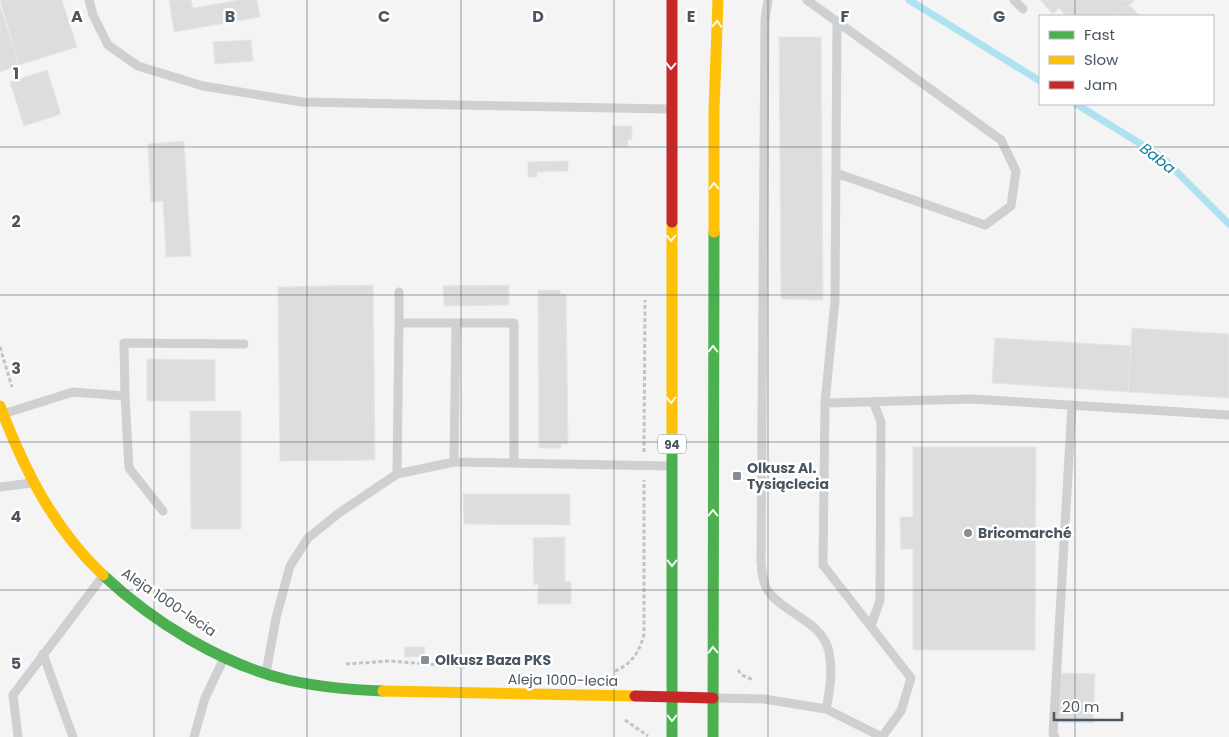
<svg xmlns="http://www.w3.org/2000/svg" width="1229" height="737" viewBox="0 0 1229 737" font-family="Poppins,sans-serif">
<rect width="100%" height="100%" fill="#f4f4f4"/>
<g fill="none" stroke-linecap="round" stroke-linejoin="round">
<path stroke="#aee2f0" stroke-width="7" d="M909 0 1040 81
M1076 104 1162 157 1229 224"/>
</g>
<path fill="#ddddde" stroke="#e5e6e7" d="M0 0H62L77 47 19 65Z
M169 0H191L193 8 239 0H257L260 17 174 32Z
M1040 0H1135L1118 16H1066L1059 8 1053 14Z
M0 5 19 65 0 72Z
M1129 5 1140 16H1118Z
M779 37H821L823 300 781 299Z
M251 40 253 61 215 64 213 42Z
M47 70 61 114 24 126 10 82Z
M612 126H632V140L628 139V147H613Z
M184 141 191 256 166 257 163 201 151 202 148 144Z
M568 161V171L537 172V177H528V162Z
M373 285 375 460 280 461 278 287Z
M509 285V305L444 306 443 286Z
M538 290H560V294H566L568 444H561V448H539Z
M1132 328 1229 334V398L1128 392Z
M995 338 1131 346 1128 392 992 383Z
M147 359 215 360V401H147Z
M190 411H241V529H191Z
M913 447H1036L1035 650H913V549H901L900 517H913Z
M463 494H570V525L464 524Z
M565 537V582H571V604H538V584L534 585 533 538Z
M405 647H425L424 657H404Z
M1060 673 1095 674 1093 723 1058 722Z"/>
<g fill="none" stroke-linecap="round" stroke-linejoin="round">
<path stroke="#bcc7c4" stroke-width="3" stroke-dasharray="4 2.5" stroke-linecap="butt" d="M0 347 12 387
M644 452 645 300
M346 664 390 661 465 667
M738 670 742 675 753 680
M615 671C632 664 640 651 644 634V480
M625 720 648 736"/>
<path stroke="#ced0d2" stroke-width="9" d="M89 0 93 15 108 45 138 66 203 86 302 102 668 109
M768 0 765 20 761 561C762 571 762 582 768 591 784 614 823 621 829 652 833 672 830 690 826 709
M807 0 1001 140 1016 171 1011 206 985 225 836 173
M1014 0 1023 9
M399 323V292
M125 396 129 468 163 511
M825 403 835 300 837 22
M3 414 73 392 125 396 124 343 244 344
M454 462 456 323
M397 474 399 323H514V463
M0 487 32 483
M871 626 880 600 881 422 873 401
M43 654 73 737
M266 673 276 618 290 566 308 538 339 513 397 474 454 462 670 466
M717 698 764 699 826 709 882 737
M18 737 13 695 103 576
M194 737 205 698 225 656
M882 737 901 711 911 678 823 565 825 403 972 399 1229 415
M1055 737 1053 734 1072 405"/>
<path stroke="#4caf50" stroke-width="11" d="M672 447V737
M103 575C153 622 221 664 288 680 319 687 352 690 383 691
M713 737 714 232"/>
<path stroke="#ffc107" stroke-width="11" d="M672 222V447
M714 232V110L718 0
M0 406C24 469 53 528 103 575
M383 691 635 696"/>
<path stroke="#c62828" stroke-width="11" d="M672 0V222
M635 696 713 698"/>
</g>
<defs><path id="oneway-chevron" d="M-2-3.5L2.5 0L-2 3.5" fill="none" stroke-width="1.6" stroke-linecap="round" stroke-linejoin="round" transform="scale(1.25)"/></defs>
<g stroke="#f6fbf6">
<use href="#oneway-chevron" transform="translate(717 24) rotate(-87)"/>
<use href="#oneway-chevron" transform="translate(671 66) rotate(91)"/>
<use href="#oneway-chevron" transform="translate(714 186) rotate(-90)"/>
<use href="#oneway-chevron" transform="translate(671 238) rotate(90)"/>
<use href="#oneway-chevron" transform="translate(713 349) rotate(-90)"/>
<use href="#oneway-chevron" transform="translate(671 400) rotate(90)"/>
<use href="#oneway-chevron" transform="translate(713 513) rotate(-90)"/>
<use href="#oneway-chevron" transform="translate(672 563) rotate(90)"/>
<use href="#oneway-chevron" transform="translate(713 650) rotate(-91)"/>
<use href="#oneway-chevron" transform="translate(672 718) rotate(90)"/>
</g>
<path fill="none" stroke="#4a5661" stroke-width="1" stroke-opacity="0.55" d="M154 0V737M307 0V737M461 0V737M614 0V737M768 0V737M922 0V737M1075 0V16M1075 104V737M0 147H1229M0 295H1229M0 442H1229M0 590H1229"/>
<g fill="#868d94" stroke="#fff" stroke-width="2">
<rect x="732" y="471" width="10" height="10" rx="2.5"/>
<circle cx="968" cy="533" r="5"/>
<rect x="420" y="655" width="10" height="10" rx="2.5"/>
</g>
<g text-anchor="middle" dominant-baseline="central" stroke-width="5" stroke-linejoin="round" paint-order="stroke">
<rect fill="#fff" stroke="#808990" stroke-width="1" x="658" y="434.5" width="28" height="19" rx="4"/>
<g font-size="12" font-weight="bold" fill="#4a5661">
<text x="672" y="444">94</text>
</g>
<g font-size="14" font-weight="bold" fill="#4a5661" stroke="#fff" text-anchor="start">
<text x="747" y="468">Olkusz Al.<tspan x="747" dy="16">Tysiąclecia</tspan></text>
<text x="978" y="533">Bricomarché</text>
<text x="435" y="660">Olkusz Baza PKS</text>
</g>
<g font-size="14" fill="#4a5661" stroke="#fff">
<text transform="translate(169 602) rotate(34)">Aleja 1000-lecia</text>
<text transform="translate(563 680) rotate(1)">Aleja 1000-lecia</text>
</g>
<g font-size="15" font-style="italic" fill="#0c7c9b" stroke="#fff">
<text transform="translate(1158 158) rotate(38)">Baba</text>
</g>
</g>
<g font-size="16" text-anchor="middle" font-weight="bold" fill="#4a5661" stroke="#fff" stroke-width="5" stroke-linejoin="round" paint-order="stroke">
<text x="77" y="22">A</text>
<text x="230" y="22">B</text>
<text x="384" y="22">C</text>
<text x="538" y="22">D</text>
<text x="691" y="22">E</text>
<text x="845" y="22">F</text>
<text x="999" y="22">G</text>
<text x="16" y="79">1</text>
<text x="16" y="227">2</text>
<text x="16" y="374">3</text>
<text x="16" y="522">4</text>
<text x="16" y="669">5</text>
</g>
<rect x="1039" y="15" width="175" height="90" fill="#ffffff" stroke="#b7bbc0"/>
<rect x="1049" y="31" width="25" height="8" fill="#4caf50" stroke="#b7bbc0"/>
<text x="1084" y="40" font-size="15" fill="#4a5661">Fast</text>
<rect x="1049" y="56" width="25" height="8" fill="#ffc107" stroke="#b7bbc0"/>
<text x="1084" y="65" font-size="15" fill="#4a5661">Slow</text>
<rect x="1049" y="81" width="25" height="8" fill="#c62828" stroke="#b7bbc0"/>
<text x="1084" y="90" font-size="15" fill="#4a5661">Jam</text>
<path d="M1054 712v8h68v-8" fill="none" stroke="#4a5661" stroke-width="2.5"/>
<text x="1062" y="712" font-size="15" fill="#4a5661" stroke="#ffffff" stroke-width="4" paint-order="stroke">20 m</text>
</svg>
